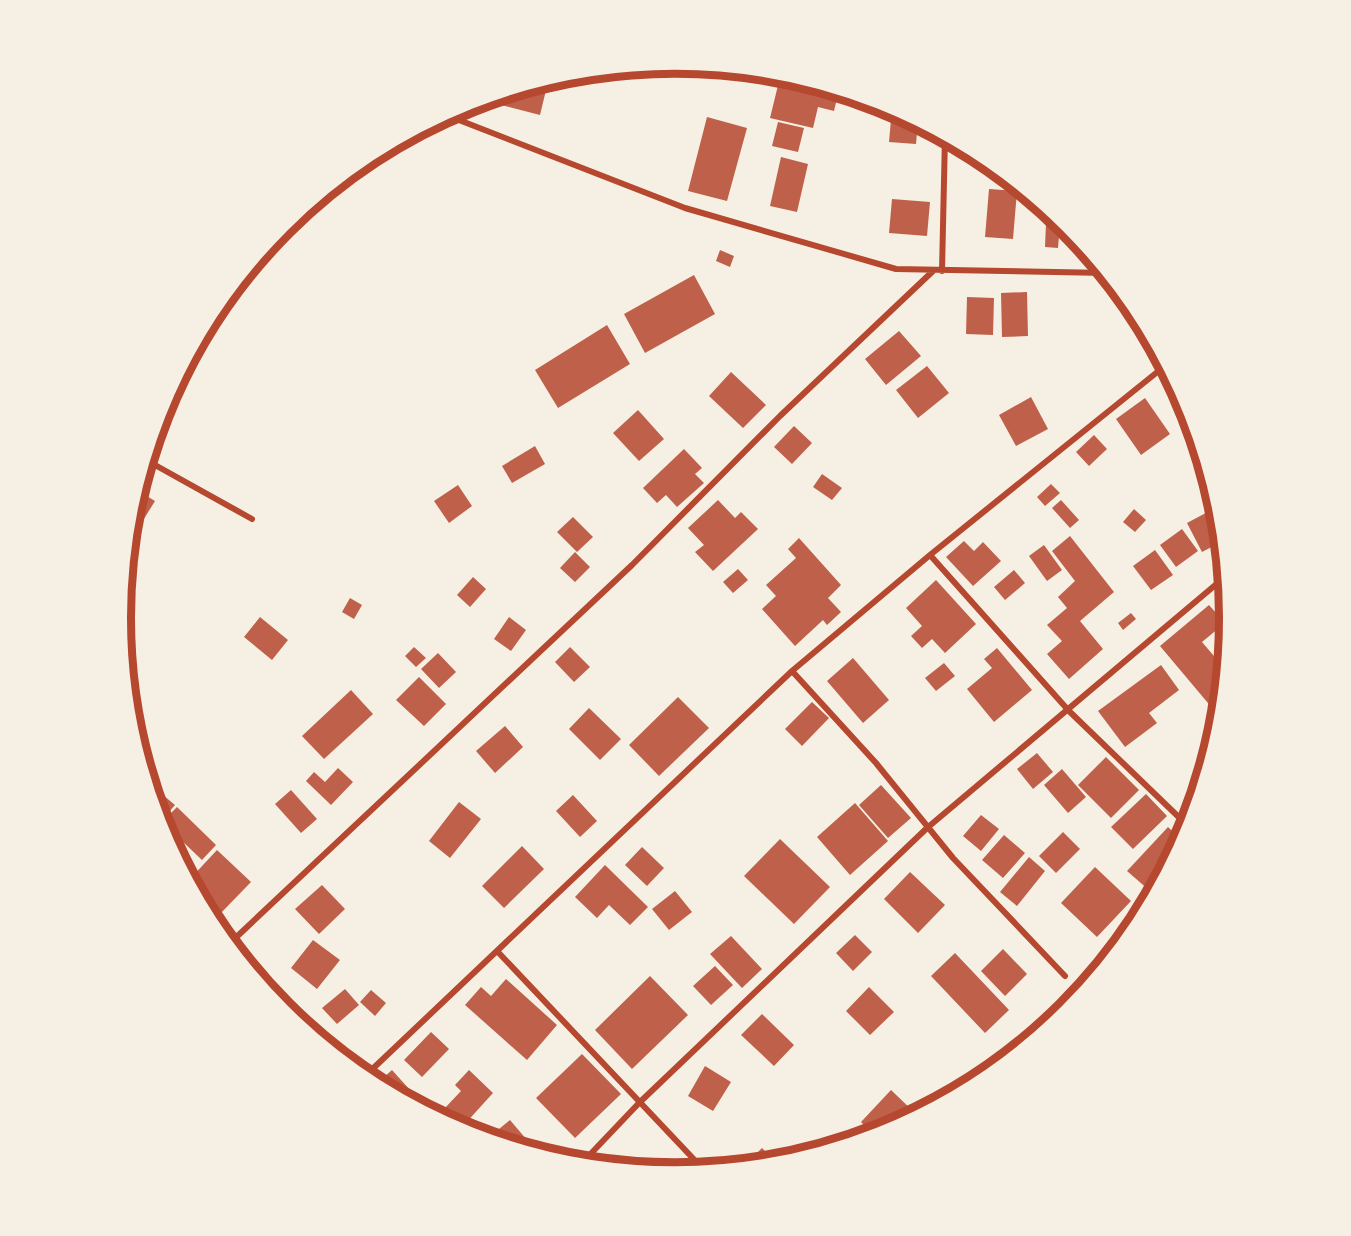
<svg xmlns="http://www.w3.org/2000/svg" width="1351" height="1236" viewBox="0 0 1351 1236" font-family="Spectral,serif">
<rect width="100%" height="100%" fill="#f6efe4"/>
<path fill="#bf614a" d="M781 73 839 90 834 111 818 107 813 128 770 118Z
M535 83 547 86 540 115 497 104 500 94Z
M892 108 918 121 916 144 889 142Z
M707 117 747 128 727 201 688 191Z
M778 122 804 128 798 152 772 146Z
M952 140 969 148 952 147Z
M781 157 808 164 797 212 770 206Z
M989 189 1017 191 1013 239 985 237Z
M892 199 930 202 927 236 889 233Z
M1046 223 1060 224 1058 248 1045 247Z
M720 250 734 256 730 267 716 261Z
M694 275 715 314 645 353 624 314Z
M1027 292 1028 336 1002 337 1001 293Z
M967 297 994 298 993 335 966 334Z
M607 325 630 364 558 408 535 370Z
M899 331 921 356 886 385 865 359Z
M927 366 949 393 918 418 896 390Z
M731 372 766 405 743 428 709 396Z
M1031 397 1048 429 1016 446 999 415Z
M1145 398 1170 434 1141 455 1116 419Z
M638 410 664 439 639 461 613 433Z
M794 426 812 443 792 464 774 447Z
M1094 435 1107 449 1089 466 1076 452Z
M535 446 545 464 512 483 502 466Z
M684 449 702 468 695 474 704 483 677 507 666 495 657 503 643 488Z
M822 474 842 488 832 500 813 487Z
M1051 484 1060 493 1045 506 1037 497Z
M458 485 472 506 449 523 434 501Z
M137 490 155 501 142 522 131 515Z
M718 500 735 518 741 512 758 529 713 571 695 552 704 545 688 528Z
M1061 500 1079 520 1070 528 1052 508Z
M1217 507 1223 541 1202 552 1187 523Z
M1134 509 1146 520 1135 532 1123 522Z
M573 517 593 537 577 552 557 532Z
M1182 529 1198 551 1176 567 1160 545Z
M1070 536 1114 592 1080 621 1103 649 1069 679 1047 654 1062 641 1047 625 1067 608 1058 597 1075 581 1052 551Z
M799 538 841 585 828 598 841 612 827 625 823 620 795 646 762 609 776 596 766 585 796 558 788 549Z
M964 541 974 551 983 542 1001 561 973 586 946 557Z
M1044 545 1062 570 1047 581 1029 556Z
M1155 550 1173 575 1151 590 1133 566Z
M575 552 590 567 575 582 560 568Z
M127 557 133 560 125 574Z
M738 569 748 580 733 593 723 582Z
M1014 570 1025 583 1005 600 994 587Z
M473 577 486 589 470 607 457 595Z
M936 580 976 624 945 653 932 639 922 648 911 636 922 626 906 608Z
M350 598 362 605 354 619 342 612Z
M1229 599 1230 618V622L1219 607Z
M1209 605 1225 623 1202 642 1225 669 1221 713 1218 715 1160 646Z
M1131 613 1136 619 1123 630 1118 623Z
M260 617 288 640 272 660 244 637Z
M509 617 526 630 511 651 494 639Z
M1230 624 1228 645 1218 633Z
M414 647 426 658 416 667 405 656Z
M570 647 590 667 574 682 555 662Z
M997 648 1032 690 994 722 967 689 992 668 984 659Z
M438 653 456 672 439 688 421 669Z
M853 658 889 700 863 723 827 681Z
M944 663 955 676 936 691 925 678Z
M1161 665 1179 690 1149 713 1157 723 1125 747 1098 711Z
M419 677 446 704 424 726 396 700Z
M351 690 373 714 324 759 302 736Z
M678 697 709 728 659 776 629 745Z
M812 702 829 718 802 746 785 729Z
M589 708 621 739 600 760 569 729Z
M505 726 523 747 495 773 476 751Z
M1212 738 1215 742 1209 761 1199 749Z
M1037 753 1053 772 1033 789 1017 769Z
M1106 757 1139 790 1111 818 1078 785Z
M338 768 353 782 331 805 306 781 314 772 325 782Z
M1062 769 1086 797 1068 813 1044 785Z
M151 785 175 805 163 819 158 815 150 787Z
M881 785 911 818 888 838 859 805Z
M291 790 317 819 301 833 275 804Z
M1200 793 1195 809 1192 819 1182 808Z
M1146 794 1167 816 1133 849 1111 827Z
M573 795 597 821 580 837 556 811Z
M459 802 481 819 450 858 429 841Z
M855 803 888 841 850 875 817 837Z
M177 807 216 845 202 860 162 822Z
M981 815 999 829 981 851 963 836Z
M1168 827 1183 841 1164 876 1150 891 1127 871Z
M1063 832 1080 849 1056 873 1039 856Z
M1004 835 1025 853 1003 878 982 860Z
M780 839 830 887 794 924 744 876Z
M522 846 544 869 504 908 482 886Z
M642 847 664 868 647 886 625 865Z
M217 850 251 882 220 914 194 889 189 880Z
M1029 857 1045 871 1017 906 1000 892Z
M177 858 190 864 185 873 184 870Z
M605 865 648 907 630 925 609 905 597 918 575 897Z
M1095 867 1131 901 1097 937 1061 903Z
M910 872 945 905 918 933 884 899Z
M322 885 345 909 319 934 295 909Z
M675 891 692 912 669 930 652 909Z
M855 935 872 952 853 971 836 953Z
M731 936 762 969 742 988 710 954Z
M313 940 340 960 317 989 291 968Z
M1003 949 1027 974 1005 996 981 971Z
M955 953 1009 1010 985 1033 931 976Z
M715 966 733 985 711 1005 693 986Z
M650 976 688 1015 632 1069 595 1030Z
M506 979 557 1025 527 1060 465 1005 481 987 491 996Z
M869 987 894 1012 870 1035 846 1011Z
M345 989 359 1005 337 1024 322 1008Z
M371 990 386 1003 375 1016 360 1002Z
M762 1014 794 1045 774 1066 741 1035Z
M431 1032 449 1049 422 1077 404 1060Z
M582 1054 621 1094 575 1138 536 1098Z
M705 1066 731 1082 713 1111 688 1096Z
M392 1070 410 1090 401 1098 376 1084Z
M469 1070 493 1093 463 1126 444 1109 461 1091 455 1085Z
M891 1090 914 1112 905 1121 874 1135 861 1122Z
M510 1120 538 1153 488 1138Z
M762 1148 777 1163 744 1166Z
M634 1158 645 1170 624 1168Z
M660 1161 672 1173 651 1171Z"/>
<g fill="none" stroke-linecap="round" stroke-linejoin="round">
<path stroke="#b5482f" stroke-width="6" d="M446 115 685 208 896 269 1107 273
M942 271 945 136
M146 460 252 519
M930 555 1069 711 1189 827
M792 671 876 763 953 858 1065 976
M229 944 632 565 780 416 933 271
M497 951 704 1170
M364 1077 792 671 930 555 1166 365
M581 1164 639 1103 927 828 1226 576"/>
</g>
<path d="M0 0H1351V1236H0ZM131 618a544 544 0 1 1 1088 0a544 544 0 1 1-1088 0Z" fill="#f6efe4" fill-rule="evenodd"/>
<path fill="none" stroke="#b5482f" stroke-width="8" d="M131 618a544 544 0 1 1 1088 0a544 544 0 1 1-1088 0Z"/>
</svg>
